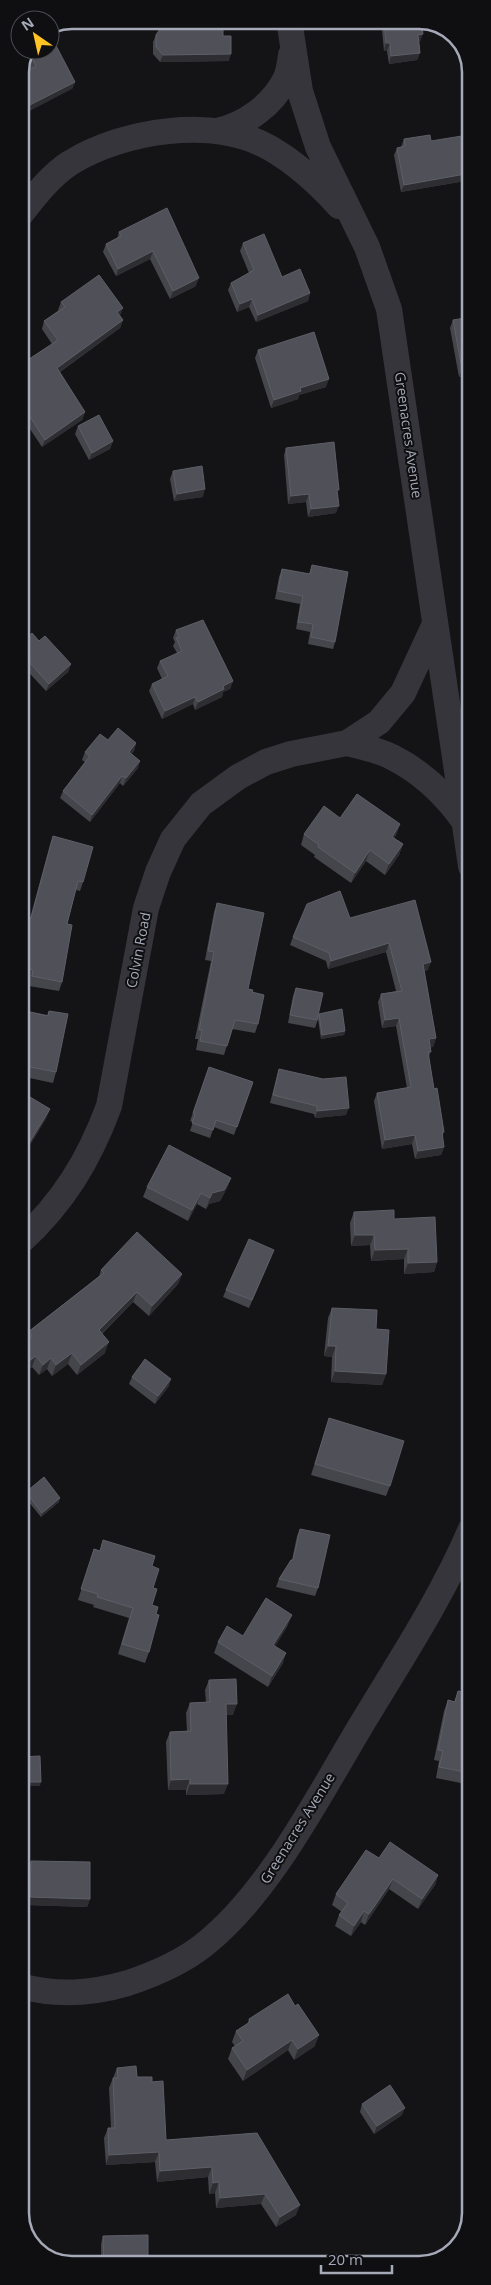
<svg xmlns="http://www.w3.org/2000/svg" width="491" height="2285" viewBox="0 0 491 2285" font-family="'Open Sans',sans-serif">
<rect width="100%" height="100%" fill="#141416"/>
<g fill="none" stroke-linecap="round" stroke-linejoin="round">
<path stroke="#35353b" stroke-width="26" d="M289 20 300 91 318 147 367 247 389 309 471 866
M217 131C245 125 273 105 286 78 289 71 290 62 291 55
M20 215C35 196 50 176 70 163 124 130 213 116 270 148 296 163 319 184 339 206
M347 743C362 747 379 750 392 757 422 772 445 794 464 821
M20 1242C63 1203 89 1160 109 1106L146 908 158 872 173 839 201 804 238 777 266 762 291 754 347 743 379 722 403 693 435 624
M20 1986C57 1996 91 1994 128 1983 155 1974 183 1962 205 1944 269 1893 318 1797 360 1727 399 1662 441 1599 471 1529"/>
</g>
<path fill="#45454c" d="M159 20H223V36L229 61 160 62 153 54V42L156 35 159 30Z
M381 20 426 21 425 24 422 25 420 42H419L420 53 417 60 389 64 387 51H384Z
M29 50 75 82 72 89 31 69 26 59Z
M404 139 431 141 471 148V180L401 192 394 155 397 148 401 147Z
M167 208 196 286 170 299 150 259 116 276 103 252 106 244 117 239 119 232Z
M243 243 282 277 310 293 308 301 256 322 249 307 237 312 228 290 231 283 249 273 240 251Z
M61 302 120 316 123 320 120 328 60 372 85 412 82 420 42 447 24 420 20 422V365L52 344 42 329 44 321 59 310H58Z
M453 320 471 375 459 377 450 328Z
M258 350 326 387 299 395 298 399 271 408 255 358Z
M471 405V433L468 413Z
M78 426 113 441 110 449 89 460 75 434Z
M471 443V471H470L468 451Z
M286 448 337 495 336 513 308 517 306 502 288 504 284 455Z
M173 471 203 497 174 501 170 479Z
M312 565 335 642 333 649 308 644 310 632 296 629 300 604 275 599 279 577 282 569 309 574Z
M176 630 233 681 230 689 223 692 222 697 195 710 193 704 162 719 149 691 152 684 162 679 157 668 160 661 177 653 173 646 175 642 173 638Z
M39 641 71 664 68 672 46 691 20 663V644Z
M108 740 136 743 134 751 131 754 138 768 123 786 120 783 90 822 60 798 63 791 85 762 82 760 85 752Z
M340 818 400 824 396 835 394 838 403 844 399 855 385 875 366 861 351 883 314 857 315 855 301 845 304 834Z
M53 836 83 882 80 891 76 890 67 924 62 982 59 991 29 986 30 979 21 977 23 963H20V920L25 921 26 917 30 918 50 845Z
M217 903 248 989 252 992 258 1024 255 1033 232 1029 224 1055 196 1050 198 1039H195L211 961 205 960 214 912Z
M350 918 428 970 424 971 436 1038 433 1047H431L429 1058 434 1089 444 1132 442 1137 444 1147 441 1155 415 1159 412 1144 382 1149 374 1101 377 1093 407 1088 396 1026 382 1028 378 1002 381 994 396 991 386 952 328 969 326 961 290 945 293 937Z
M296 988 319 1014 345 1031 344 1035 321 1039 318 1019 315 1028 288 1023 293 996Z
M21 1010 47 1015 49 1011 56 1072 53 1083 20 1076V1013Z
M209 1067 253 1082 234 1135 214 1127 210 1138 190 1131 193 1122 190 1121Z
M279 1069 346 1115 315 1118 314 1114 270 1103 277 1076Z
M231 1178 227 1188 220 1201 209 1204 206 1209 197 1204 188 1221 143 1197 147 1187Z
M354 1212 394 1219 437 1262 434 1272 404 1274V1259L371 1261 370 1245 351 1246 350 1223Z
M271 1257 249 1308 223 1297 226 1290Z
M101 1270 182 1274 178 1284 149 1316 133 1302 102 1334 105 1353 77 1375 68 1364 52 1376 47 1369 39 1375 32 1367 20 1376V1346L25 1342 28 1332 99 1276Z
M332 1308 376 1329 386 1374 382 1385 331 1382 332 1357 324 1356 328 1318Z
M132 1377 169 1386 155 1404 129 1384Z
M329 1418 390 1486 386 1496 311 1475Z
M26 1492 59 1502 41 1517 24 1496Z
M300 1529 318 1588 315 1596 276 1587 279 1579 292 1560 297 1536Z
M103 1540 152 1566 153 1588 152 1605 156 1614 149 1652 145 1663 118 1654 129 1618 93 1607 94 1605 78 1600 94 1549 100 1551Z
M288 1625 275 1646 283 1663 268 1687 214 1653 218 1642 243 1636Z
M209 1680 233 1715H226L224 1794 186 1795V1790H168L166 1742 170 1732 187 1731 186 1713 190 1703 206 1702 205 1690Z
M458 1691 471 1693V1768L466 1767 461 1783 436 1778 439 1761 434 1760 444 1711 448 1700 454 1702Z
M379 1858 438 1875 435 1885 418 1909 389 1889 365 1925 361 1922 351 1936 335 1926 339 1915 342 1912 332 1905 336 1894Z
M31 1861 90 1899 87 1907 27 1905 28 1868Z
M249 2019 315 2046 294 2060 288 2050 243 2081 228 2059 232 2048 235 2046 232 2042 236 2031 247 2025Z
M117 2068 137 2077 152 2082 166 2140 257 2133 296 2215 276 2227 261 2204 216 2208 215 2193 209 2194 208 2177 157 2182 155 2162 106 2165 104 2138 108 2128H111L109 2088Z
M362 2104 402 2115 374 2134 360 2112Z
M103 2236 148 2265H101V2244Z"/>
<path fill="#2d2d32" d="M419 20 426 21 425 24 418 25Z
M423 34 420 42H415L418 35Z
M386 43H390L387 51H384Z
M420 53 417 60 389 64 391 56Z
M231 54 229 61 160 62 163 55Z
M75 82 72 89 20 116V110Z
M471 173V180L401 192 404 185Z
M153 251 150 259 116 276 118 269Z
M199 278 196 286 170 299 173 291Z
M310 293 308 301 256 322 258 315Z
M252 299 249 307 237 312 240 304Z
M123 308 120 316 114 320 117 312Z
M123 320 120 328 55 375 57 368Z
M471 368V375L459 377 462 369Z
M329 379 326 387 299 395 298 399 271 408 274 400 300 388Z
M27 412 24 420 20 422V417Z
M85 412 82 420 42 447 45 440Z
M113 441 110 449 89 460 92 453Z
M205 489 203 497 174 501 177 494Z
M309 494 306 502 288 504 291 496Z
M339 506 336 513 308 517 311 509Z
M71 664 68 672 46 691 49 684Z
M233 681 230 689 223 692 222 697 195 710 198 702 223 686Z
M195 697 193 704 162 719 165 711Z
M136 743 134 751 127 760 129 752Z
M140 761 138 768 123 786 126 778Z
M122 776 120 783 90 822 92 815Z
M400 824 396 835 388 847 392 837Z
M403 844 399 855 385 875 389 864Z
M370 850 366 861 351 883 355 873Z
M389 943 386 952 328 969 331 961Z
M431 962 428 970 420 972 423 964Z
M399 1018 396 1026 382 1028 385 1020Z
M345 1031 344 1035 321 1039 322 1035Z
M436 1038 433 1047 426 1048 429 1039Z
M349 1108 346 1115 315 1118 317 1111Z
M50 1109 46 1119 20 1162V1158Z
M415 1135 412 1144 382 1149 385 1140Z
M444 1147 441 1155 415 1159 418 1151Z
M231 1178 227 1188 220 1201 209 1204 206 1209 212 1193Z
M201 1193 197 1204 188 1221 192 1210Z
M355 1235H374L370 1245 351 1246Z
M408 1249 404 1259 371 1261 375 1250Z
M437 1262 434 1272 404 1274 408 1263Z
M182 1274 178 1284 149 1316 152 1306Z
M137 1292 133 1302 95 1340 99 1330Z
M109 1342 105 1353 77 1375 81 1365Z
M328 1346H336L332 1357 324 1356Z
M72 1353 68 1364 52 1376 56 1365Z
M36 1356 32 1367 20 1376V1368Z
M51 1358 47 1369 39 1375 43 1365Z
M335 1371 386 1374 382 1385 331 1382Z
M171 1379 169 1386 155 1404 158 1396Z
M30 1416 26 1427 20 1431V1423Z
M60 1498 59 1502 41 1517 42 1513Z
M292 1615 288 1625 270 1655 273 1645Z
M286 1653 283 1663 268 1687 272 1676Z
M226 1704H237L233 1715H222Z
M190 1779 186 1790H168L171 1780Z
M20 1782H41L40 1786H20Z
M190 1784H228L224 1794 186 1795Z
M438 1875 435 1885 418 1909 422 1899Z
M393 1879 389 1889 365 1925 369 1914Z
M30 1897 90 1899 87 1907 27 1905Z
M364 1911 361 1922 351 1936 354 1926Z
M319 2035 315 2046 294 2060 298 2049Z
M292 2040 288 2050 243 2081 247 2070Z
M405 2108 402 2115 374 2134 377 2126Z
M159 2152 155 2162 106 2165 109 2155Z
M212 2167 208 2177 157 2182 160 2171Z
M219 2182 215 2193 209 2194 213 2183Z
M20 2188H24L21 2195H20Z
M265 2194 261 2204 216 2208 220 2198Z
M300 2205 296 2215 276 2227 280 2217Z"/>
<path fill="#505058" stroke="#5d5e67" d="M162 20H223V36H231V54L163 55 156 47V35L162 26Z
M384 20H421L423 34 418 35 420 53 391 56 390 43H386Z
M50 36H51L75 82 20 110V75L36 66 29 51V50H50Z
M430 135 431 141 468 135 471 148V173L404 185 397 148 405 146 404 139Z
M167 208 199 278 173 291 153 251 118 269 106 244 121 236 119 232Z
M264 234 282 277 300 269 310 293 258 315 252 299 240 304 231 283 254 270 243 243Z
M99 275 123 308 117 312 123 320 57 368 85 412 45 440 27 412 20 417V365L58 340 44 321 65 307 61 302Z
M471 317V368L462 369 453 320Z
M314 332 329 379 300 388 301 391 274 400 258 350Z
M99 415 113 441 92 453 78 426Z
M334 442 339 490H337L339 506 311 509 309 494 291 496 286 448Z
M202 466 205 489 177 494 173 471Z
M312 565 348 572 335 642 311 637 313 624 298 622 303 596 278 591 282 569 310 574Z
M203 620 233 681 223 686 224 689 198 702 195 697 165 711 152 684 168 676 160 661 182 651 176 638 179 637 176 630Z
M32 633 39 641 45 636 71 664 49 684 20 652V644Z
M118 728 136 743 129 752 140 761 126 778 122 776 92 815 63 791 90 756 85 752 100 734 108 740Z
M357 794 400 824 392 837 403 844 389 864 370 850 355 873 318 847 319 845 304 834 324 806 340 818Z
M53 836 93 847 83 882 78 881 67 924 72 925 62 982 32 976 33 970 24 968 27 954 20 953V920L25 921 26 917 31 918Z
M340 891 350 918 415 900 431 962 423 964 436 1038 429 1039 431 1052H428L434 1089 437 1088 444 1132H442L444 1147 418 1151 415 1135 385 1140 377 1093 411 1087 399 1018 385 1020 381 994 402 991 389 943 331 961 329 953 293 937 307 904Z
M217 903 264 913 248 989 253 990 252 992 264 995 258 1024 235 1020 227 1046 200 1041 202 1030H199L214 952 208 951Z
M296 988 323 993 317 1020 290 1015Z
M342 1009 345 1031 322 1035 319 1014Z
M21 1010 48 1016 49 1011 68 1014 56 1072 20 1065V1016Z
M209 1067 253 1082 237 1127 216 1120 213 1130 192 1123 195 1114 193 1113Z
M279 1069 323 1079 346 1077 349 1108 317 1111V1106L273 1095Z
M20 1091 50 1109 20 1158Z
M169 1145 231 1178 224 1190 212 1193 210 1198 201 1193 192 1210 147 1187Z
M394 1210V1219L435 1217 437 1262 408 1263V1249L375 1250 374 1235H355L354 1212Z
M137 1232 182 1274 152 1306 137 1292 99 1330 109 1342 81 1365 72 1353 56 1365 51 1358 43 1365 36 1356 20 1368V1346L32 1336 28 1332 104 1273 101 1270Z
M249 1239 274 1250 252 1300 226 1290Z
M332 1308 377 1310 376 1329 389 1330 386 1374 335 1371 336 1346H328Z
M145 1359 171 1379 158 1396 132 1377Z
M20 1404 30 1416 20 1423Z
M329 1418 404 1441 390 1486 315 1464Z
M44 1477 60 1498 42 1513 26 1492Z
M300 1529 330 1535 318 1588 279 1579 291 1560H293Z
M103 1540 155 1556 152 1566 159 1569 153 1588 157 1589 152 1605 158 1607 156 1614 159 1615 149 1652 122 1644 133 1608 97 1597 98 1594 81 1589 94 1549 100 1551Z
M266 1598 292 1615 273 1645 286 1653 272 1676 218 1642 227 1626 243 1636Z
M236 1679 237 1704H226L228 1784H190V1779L171 1780 170 1732 191 1731 190 1703 210 1702 209 1680Z
M458 1691 471 1693V1757L468 1756 465 1772 439 1767 443 1751 438 1750 448 1700 455 1702Z
M40 1756 41 1782H20V1757Z
M390 1842 438 1875 422 1899 393 1879 369 1914 364 1911 354 1926 339 1915 348 1903 336 1894 366 1850 379 1858Z
M31 1861 90 1862V1899L30 1897Z
M288 1994 295 2006 298 2004 319 2035 298 2049 292 2040 247 2070 232 2048 243 2041 236 2031 250 2022 249 2019Z
M136 2066 137 2077H152V2082L163 2081 166 2140 257 2133 300 2205 280 2217 265 2194 220 2198 219 2182 213 2183 212 2167 160 2171 159 2152 109 2155 108 2128H115L113 2078H118L117 2068Z
M390 2085 405 2108 377 2126 362 2104Z
M20 2153H22L24 2188H20Z
M148 2235V2265H104L103 2236Z"/>
<g text-anchor="middle" dominant-baseline="central" stroke-width="4" stroke-linejoin="round" paint-order="stroke">
<g font-size="14" fill="#a5a9b8" stroke="#0f0f11">
<text transform="translate(409 435) rotate(82)">Greenacres Avenue</text>
<text transform="translate(138 950) rotate(-79)">Colvin Road</text>
<text transform="translate(297 1828) rotate(-58)">Greenacres Avenue</text>
</g>
</g>
<path d="M0 0H491V2285H0ZM72 29H419A43 43 0 0 1 462 72V2213A43 43 0 0 1 419 2256H72A43 43 0 0 1 29 2213V72A43 43 0 0 1 72 29Z" fill="#0f0f11" fill-rule="evenodd"/>
<path fill="none" stroke="#a5a9b8" stroke-width="2.5" d="M72 29H419A43 43 0 0 1 462 72V2213A43 43 0 0 1 419 2256H72A43 43 0 0 1 29 2213V72A43 43 0 0 1 72 29Z"/>
<g transform="translate(35 35) rotate(326)"><circle r="24" fill="#0f0f11" stroke="#4b4d54"/>
<path d="M0-4L9 19L0 12L-9 19Z" fill="#ffc423"/>
<text y="-8" font-size="14" font-weight="bold" text-anchor="middle" fill="#a5a9b8">N</text>
</g>
<path d="M321 2265v8h71v-8" fill="none" stroke="#a5a9b8" stroke-width="2.5"/>
<text x="328" y="2265" font-size="15" fill="#a5a9b8" stroke="#0f0f11" stroke-width="4" paint-order="stroke">20 m</text>
</svg>
